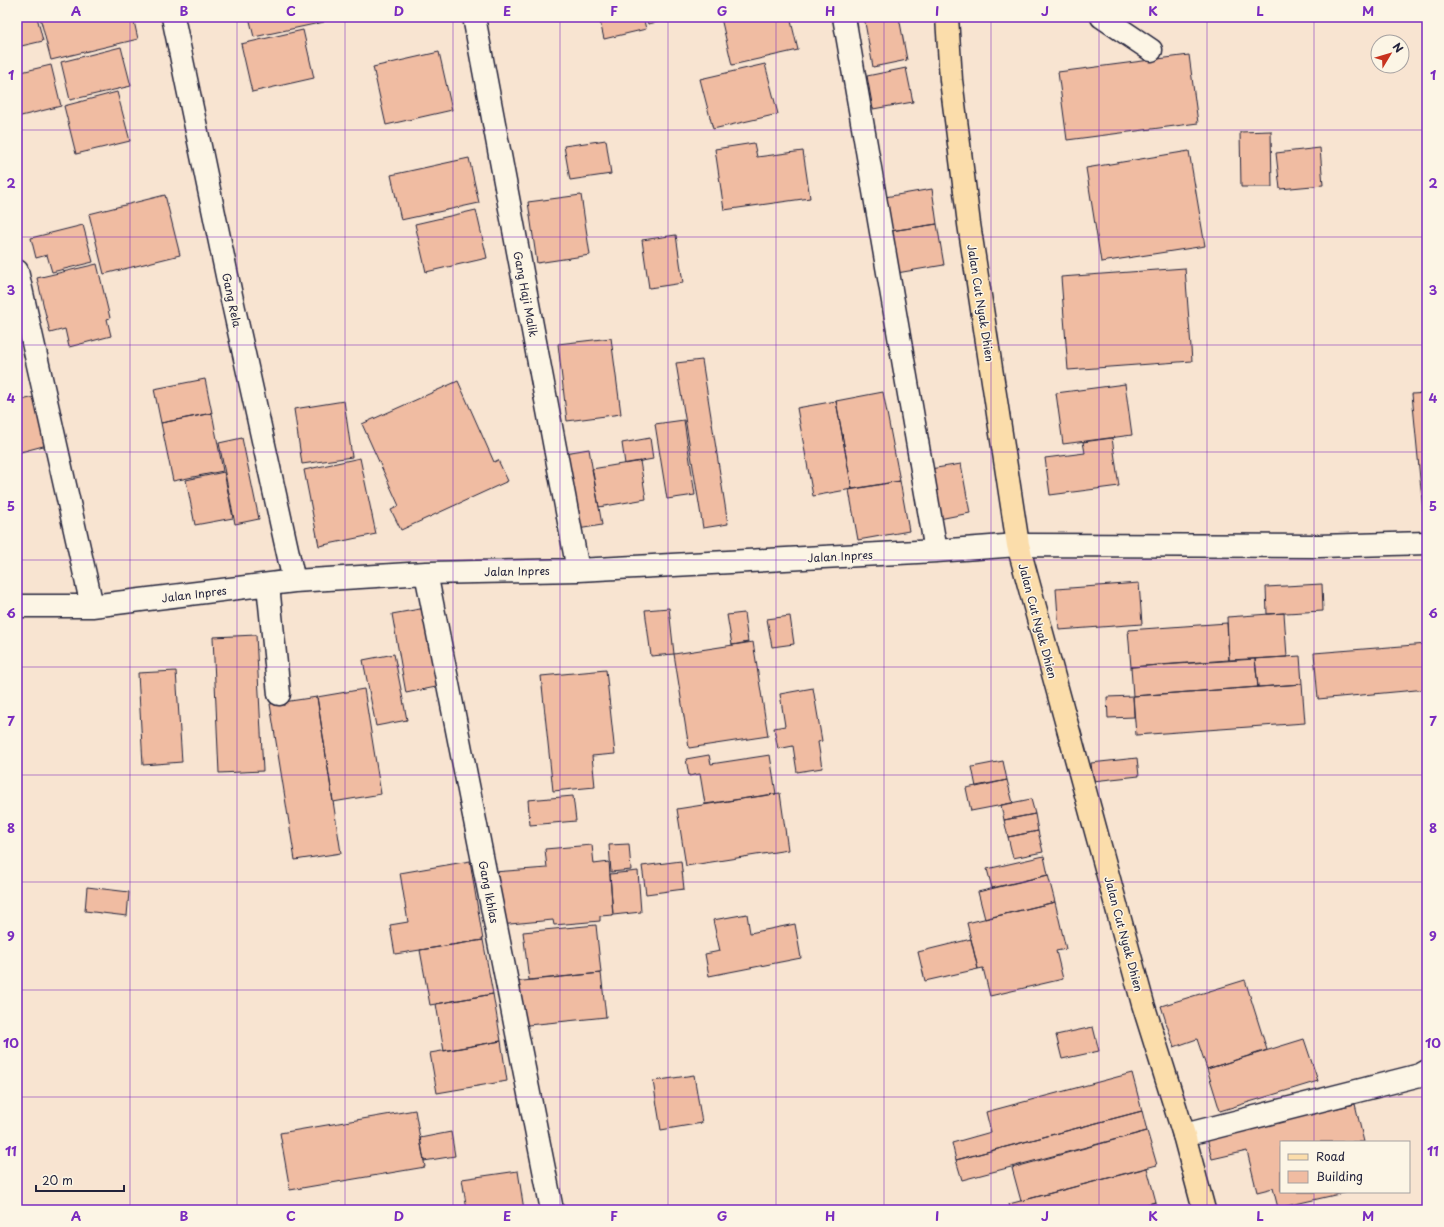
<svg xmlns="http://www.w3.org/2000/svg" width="1444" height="1227" viewBox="0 0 1444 1227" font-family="'Playpen Sans',sans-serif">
<rect width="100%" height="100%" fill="#f8e4d1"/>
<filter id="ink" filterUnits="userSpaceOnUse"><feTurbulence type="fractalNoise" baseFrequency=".025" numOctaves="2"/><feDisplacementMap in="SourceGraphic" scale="8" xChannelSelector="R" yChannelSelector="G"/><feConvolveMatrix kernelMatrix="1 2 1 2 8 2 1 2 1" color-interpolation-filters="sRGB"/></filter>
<g filter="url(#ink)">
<path fill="#f0bca2" stroke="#22223b" d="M17 17H37L43 41 17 47Z
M40 17H133L138 39 51 60Z
M249 17H322L324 22 254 37Z
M599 17H643L646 29 604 39Z
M646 17H675L676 18 648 24Z
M725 17H790L798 50 732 65 721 18Z
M864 17H899L907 60 873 67Z
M303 30 314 78 252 92 241 44Z
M121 47 131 86 70 100 61 62Z
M439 52 452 110 386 125 373 67Z
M1189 55 1198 123 1067 140 1058 72Z
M765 64 778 114 713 129 700 79Z
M51 65 61 106 17 117V73Z
M906 68 913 102 873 109 867 76Z
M117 92 130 141 76 154 64 106Z
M1271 131 1272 187H1241L1240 132Z
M606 140 611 174 570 180 564 146Z
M754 143 757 157 803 151 810 198 724 210 715 149Z
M1320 148 1323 185 1280 189 1276 153Z
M1189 151 1205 246 1101 262 1086 168Z
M469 158 479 203 401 220 391 175Z
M932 189 937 224 884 232 879 198Z
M165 195 180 255 104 274 89 214Z
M581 195 590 255 537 263 528 202Z
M476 210 487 258 426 272 415 224Z
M937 224 944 265 891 274 884 232Z
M83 225 93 262 52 272 47 255 36 258 31 238Z
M676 235 683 283 649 288 642 240Z
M97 264 110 318 107 319 111 336 69 347 65 329 50 333 37 278Z
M1185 268 1192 361 1068 370 1061 277Z
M611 338 621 414 567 421 558 344Z
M702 360 728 524 703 528 676 363Z
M205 379 212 413 161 423 154 389Z
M458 381 494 462 498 460 508 481 401 530 391 510 399 506 362 424Z
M1125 384 1132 435 1063 444 1056 393Z
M883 392 900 481 852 489 836 401Z
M1427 393V510L1423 511 1412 394Z
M35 397 47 445 17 453V401Z
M344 401 352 457 302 464 294 409Z
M836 401 852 489 813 496 797 408Z
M212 413 223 471 173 481 161 423Z
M684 420 695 495 667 499 655 424Z
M242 438 259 519 235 524 219 443Z
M650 438 653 459 625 464 622 443Z
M1112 438 1119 486 1050 495 1045 458 1085 453 1083 442Z
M589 449 602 525 578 529 565 453Z
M360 458 376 534 319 546 304 470Z
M640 461 646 499 599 507 592 469Z
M961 464 970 513 934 520 924 470Z
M224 472 233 518 195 525 186 480Z
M900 481 909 531 858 540 849 490Z
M1139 583 1142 624 1059 630 1056 589Z
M1322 584 1323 611 1267 614 1266 587Z
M431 607 446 685 406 693 392 614Z
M669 608 674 654 651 656 645 610Z
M744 613 748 642 732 645 727 615Z
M1284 613 1287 657 1229 660 1227 617Z
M790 616 794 644 772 647 767 619Z
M1227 623 1229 660 1131 667 1128 630Z
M256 635 263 771 219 773 213 637Z
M753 642 768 736 689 748 674 654Z
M1427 644V689L1318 699 1314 653Z
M394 654 407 720 376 726 363 660Z
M1300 656 1302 684 1258 687 1255 659Z
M1255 659 1258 687 1133 696 1131 667Z
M606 670 615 754 592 756 595 787 553 791 541 676Z
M176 671 182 762 143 765 138 673Z
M1302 684 1305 723 1136 735 1133 696Z
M813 688 822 741 818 742 822 768 797 772 793 746 778 749 774 728 785 726 780 694Z
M364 689 381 794 333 802 317 697Z
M1133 696 1134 717 1108 718 1107 697Z
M317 697 341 853 295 860 270 704Z
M709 755 711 764 770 755 776 794 705 804 700 774 689 776 686 759Z
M1137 758 1139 776 1093 781 1091 763Z
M1003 761 1007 780 976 787 972 767Z
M1007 780 1013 803 971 811 966 788Z
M780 793 788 850 686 866 677 809Z
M573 796 576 821 530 825 528 800Z
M1031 799 1035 814 1004 820 1001 805Z
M1035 814 1038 831 1008 837 1004 820Z
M1038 831 1043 852 1013 858 1008 837Z
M629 844 631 870 611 872 609 845Z
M592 845 594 864 609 862 613 915 600 916V921L554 925 553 920 499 925 494 872 547 868 545 849Z
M1044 856 1048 875 992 888 987 869Z
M470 861 483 940 395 954 390 925 408 922 400 873Z
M681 861 684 889 646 894 642 866Z
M638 871 641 912 613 915 610 874Z
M1048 875 1055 902 985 919 978 892Z
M87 887 129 892 127 916 85 911Z
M1055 902 1066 949 1056 951 1063 979 990 996 983 968 978 969 967 923Z
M747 914 750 933 795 924 801 958 709 976 705 954 720 951 713 920Z
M596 925 601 973 529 980 523 932Z
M971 939 978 969 925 981 918 952Z
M483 940 493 994 430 1005 420 950Z
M601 973 606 1017 518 1026 513 982Z
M1245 980 1267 1050 1207 1069 1197 1039 1174 1047 1161 1006Z
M493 994 501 1041 444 1051 436 1004Z
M1093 1027 1099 1051 1062 1059 1056 1035Z
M1304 1039 1318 1081 1220 1111 1207 1069Z
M501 1041 507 1081 437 1093 430 1053Z
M1132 1073 1142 1111 956 1160 952 1143 991 1132 986 1112Z
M694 1075 702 1123 661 1130 653 1081Z
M1355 1104 1364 1142H1281V1192H1348L1278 1208 1273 1188 1257 1192 1247 1151 1212 1159 1207 1138Z
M415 1110 425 1167 290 1190 280 1133Z
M1142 1111 1147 1131 962 1180 956 1160Z
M1147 1131 1157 1165 1021 1201 1012 1168Z
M451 1132 455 1156 424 1161 420 1138Z
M1147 1168 1156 1202 1125 1210H1011L1009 1204Z
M518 1171 524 1210H467L462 1179Z
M1156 1202 1158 1210H1125Z"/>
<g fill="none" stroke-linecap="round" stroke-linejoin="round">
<g stroke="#22223b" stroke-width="25">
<path id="minor" d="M173 17 231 295 294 581
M474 17 578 570
M844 17 936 551
M1102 17 1151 50
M17 271 92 606
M426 573 552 1210
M268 585 279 694
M17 606H92L294 581 426 573 578 570 936 551 1018 545 1319 546 1427 543
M1184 1135 1420 1075 1427 1071"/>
</g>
<g stroke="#22223b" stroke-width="25">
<path id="major" d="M947 17 951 80 969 224 1018 545 1143 1004 1184 1135 1204 1210"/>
</g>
<use href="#minor" stroke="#fcf5e5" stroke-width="22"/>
<use href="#major" stroke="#fbddab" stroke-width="22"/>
</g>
</g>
<path fill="none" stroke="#7b2cbf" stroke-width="1" stroke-opacity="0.55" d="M130 17V1210M237 17V1210M345 17V1210M453 17V1210M560 17V1210M668 17V1210M776 17V1210M884 17V1210M991 17V1210M1099 17V1210M1207 17V1210M1314 17V1142M17 130H1427M17 237H1427M17 345H1427M17 452H1427M17 560H1427M17 667H1427M17 775H1427M17 882H1427M17 990H1427M17 1097H1427M1314 1192V1210"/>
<g text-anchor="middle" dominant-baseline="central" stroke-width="3" stroke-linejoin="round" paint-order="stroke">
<g font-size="11" fill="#22223b" stroke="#fcf5e5">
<text transform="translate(526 294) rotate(79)">Gang Haji Malik</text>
<text transform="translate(232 300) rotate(78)">Gang Rela</text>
<text transform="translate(981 303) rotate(81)">Jalan Cut Nyak Dhien</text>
<text transform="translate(840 556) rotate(-3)">Jalan Inpres</text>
<text transform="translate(517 571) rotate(-1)">Jalan Inpres</text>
<text transform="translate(194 594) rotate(-7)">Jalan Inpres</text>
<text transform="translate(1038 621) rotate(75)">Jalan Cut Nyak Dhien</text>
<text transform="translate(489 892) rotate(79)">Gang Ikhlas</text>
<text transform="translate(1124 934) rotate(75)">Jalan Cut Nyak Dhien</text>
</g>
</g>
<rect width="1444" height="1227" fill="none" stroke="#fcf5e5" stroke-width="44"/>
<rect x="1280" y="1141" width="130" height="52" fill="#fcf5e5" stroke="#a5a1a1"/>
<rect x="1288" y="1154" width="20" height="6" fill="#fbddab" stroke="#a5a1a1"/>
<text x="1316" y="1161" font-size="12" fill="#22223b">Road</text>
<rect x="1288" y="1171" width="20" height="12" fill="#f0bca2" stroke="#a5a1a1"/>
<text x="1316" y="1181" font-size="12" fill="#22223b">Building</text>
<g transform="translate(1390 54) rotate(52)"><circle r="19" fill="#fcf5e5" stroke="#a5a1a1"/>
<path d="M0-3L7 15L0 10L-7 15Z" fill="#c8321e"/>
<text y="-6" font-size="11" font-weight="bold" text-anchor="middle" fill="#22223b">N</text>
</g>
<path d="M36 1185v6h88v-6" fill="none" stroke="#22223b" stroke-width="2"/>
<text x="42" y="1185" font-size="12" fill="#22223b" stroke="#fcf5e5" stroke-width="3" paint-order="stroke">20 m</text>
<rect x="22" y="22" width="1400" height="1183" fill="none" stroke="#7b2cbf" stroke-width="1.5"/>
<g font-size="13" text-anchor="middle" font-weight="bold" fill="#7b2cbf">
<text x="76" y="16">A</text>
<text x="184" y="16">B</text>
<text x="291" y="16">C</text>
<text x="399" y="16">D</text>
<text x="507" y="16">E</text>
<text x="614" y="16">F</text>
<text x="722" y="16">G</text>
<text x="830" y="16">H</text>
<text x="937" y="16">I</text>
<text x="1045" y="16">J</text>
<text x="1153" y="16">K</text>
<text x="1260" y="16">L</text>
<text x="1368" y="16">M</text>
<text x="11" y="80">1</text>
<text x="1433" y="80">1</text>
<text x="11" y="188">2</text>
<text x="1433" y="188">2</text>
<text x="11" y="295">3</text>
<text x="1433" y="295">3</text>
<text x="11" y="403">4</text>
<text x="1433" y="403">4</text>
<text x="11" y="511">5</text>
<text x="1433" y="511">5</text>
<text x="11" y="618">6</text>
<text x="1433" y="618">6</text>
<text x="11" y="726">7</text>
<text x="1433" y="726">7</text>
<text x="11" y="833">8</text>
<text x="1433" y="833">8</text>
<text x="11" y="941">9</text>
<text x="1433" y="941">9</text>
<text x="11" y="1048">10</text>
<text x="1433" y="1048">10</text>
<text x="11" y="1156">11</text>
<text x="1433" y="1156">11</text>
<text x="76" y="1221">A</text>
<text x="184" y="1221">B</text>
<text x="291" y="1221">C</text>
<text x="399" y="1221">D</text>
<text x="507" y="1221">E</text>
<text x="614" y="1221">F</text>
<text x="722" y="1221">G</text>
<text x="830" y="1221">H</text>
<text x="937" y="1221">I</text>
<text x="1045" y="1221">J</text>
<text x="1153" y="1221">K</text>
<text x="1260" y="1221">L</text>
<text x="1368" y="1221">M</text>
</g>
</svg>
